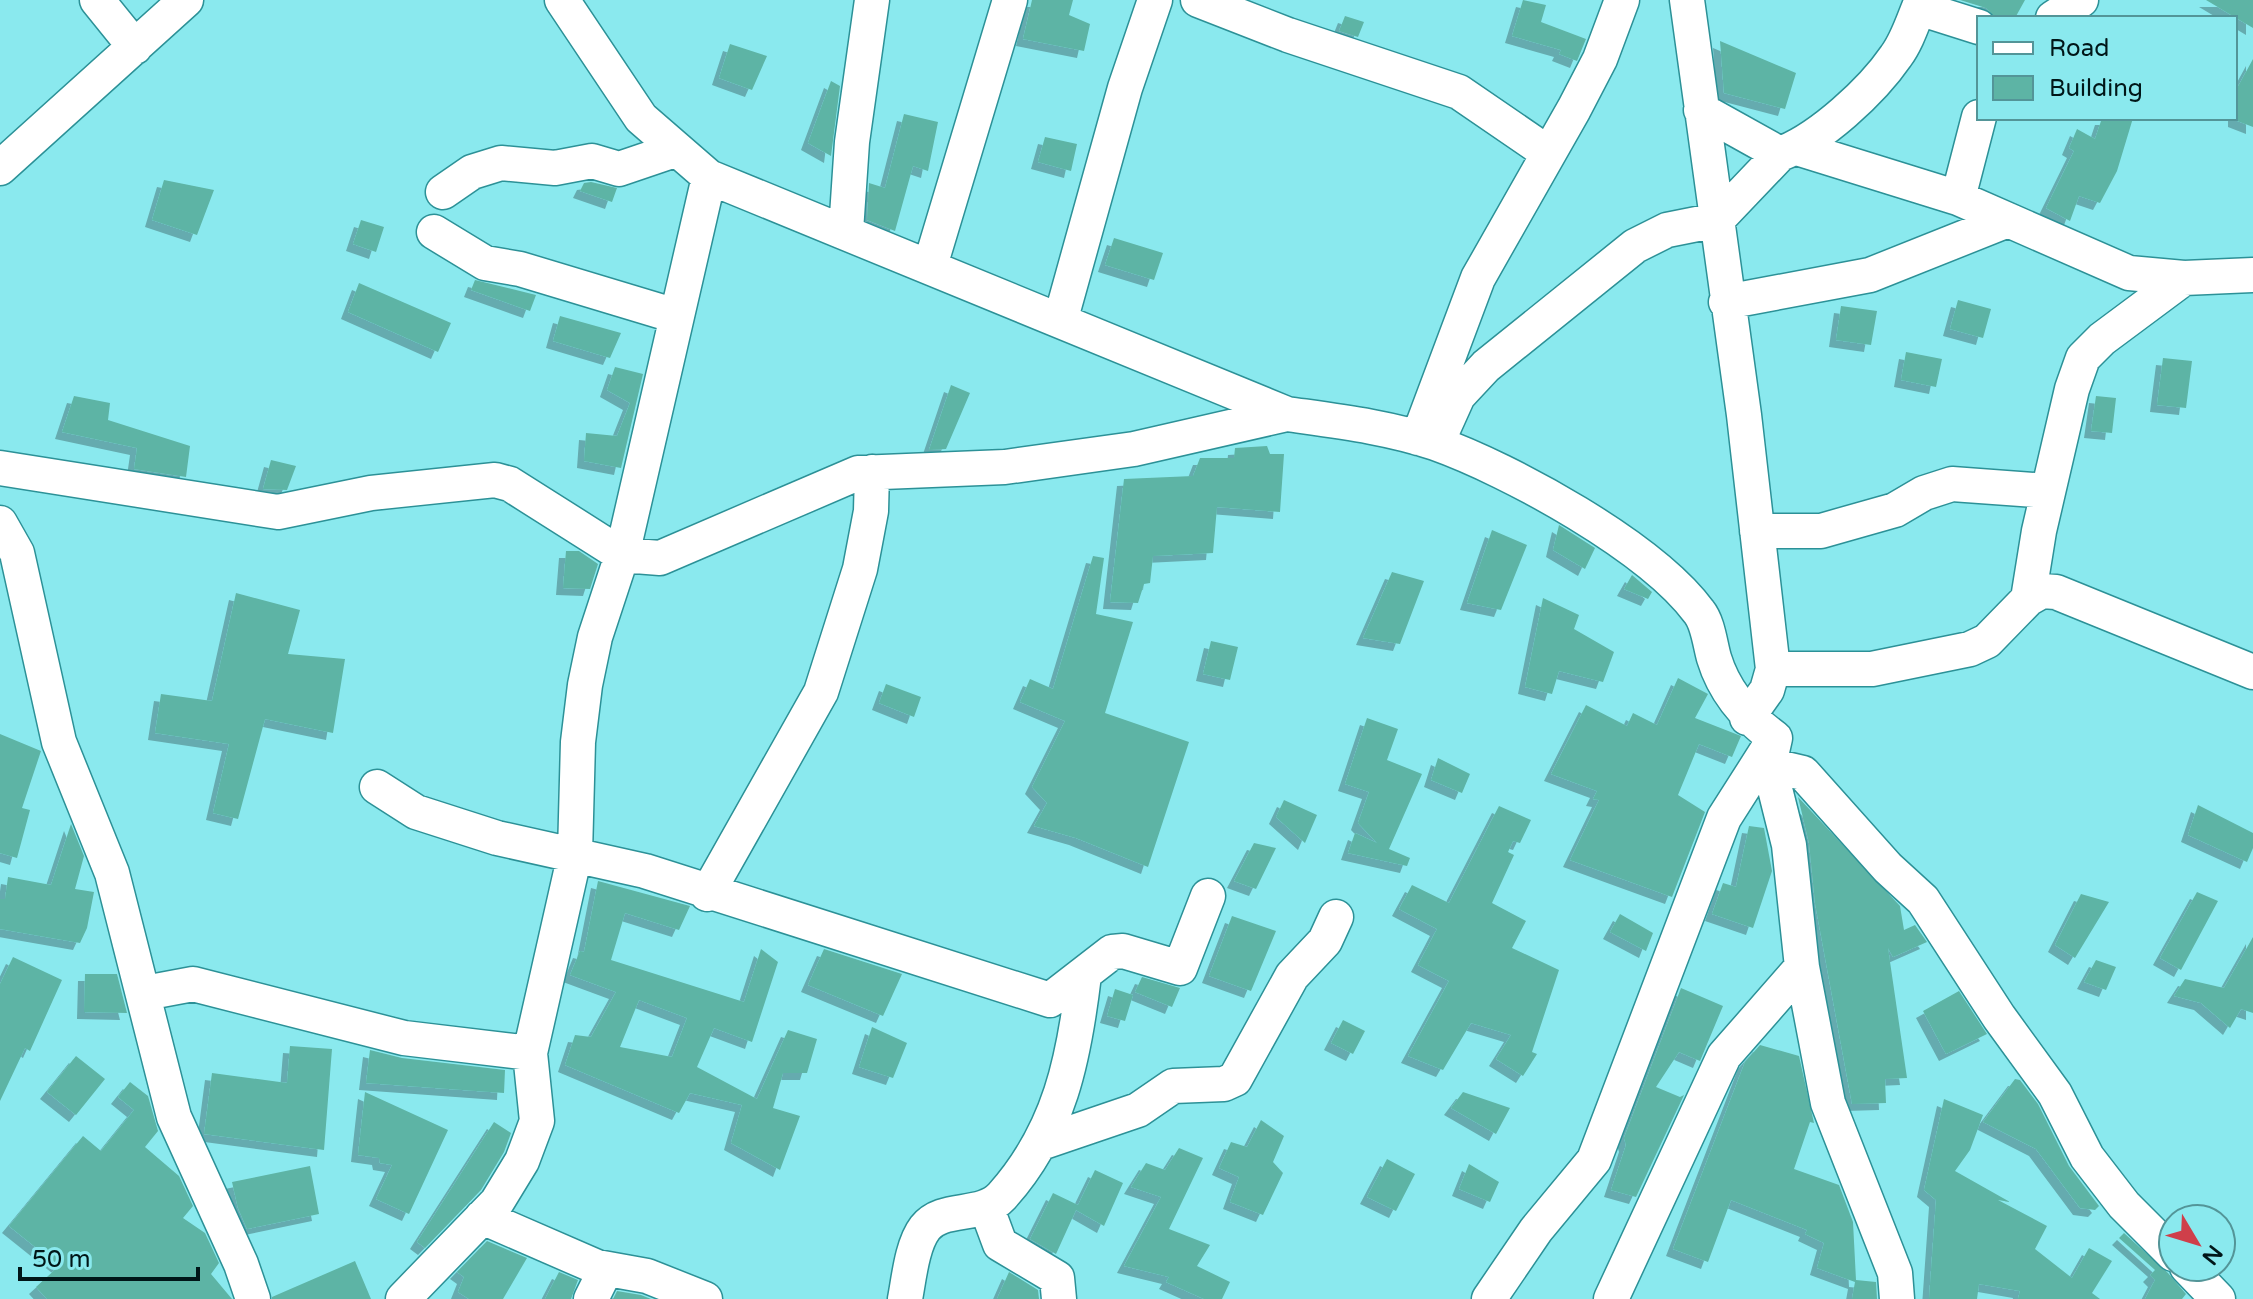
<svg xmlns="http://www.w3.org/2000/svg" width="2253" height="1299" viewBox="0 0 2253 1299" font-family="'Varela Round',sans-serif">
<defs>
<filter id="shadow"><feDropShadow dx="-7" dy="7" stdDeviation="0" flood-color="#0004"/></filter>
</defs>
<rect width="100%" height="100%" fill="#8ae9ee"/>
<path fill="#5db4a5" fill-rule="evenodd" filter="url(#shadow)" d="M1032 0H1073L1069 15 1090 24 1084 51 1023 39Z
M1523 0 1546 5 1541 22 1586 39 1577 61 1559 54 1561 50 1512 36Z
M1960 0H2025L2015 18H1996L1986 8Z
M2206 0H2253V28Z
M1345 16 1364 22 1358 37 1339 31Z
M1720 41 1796 73 1785 109 1724 93Z
M730 44 767 56 752 90 719 78Z
M2253 59V127L2235 120V92Z
M831 81 840 86 831 156 808 143Z
M904 114 938 122 928 171 913 166 895 231 867 220 869 183 885 188Z
M2102 118H2133L2117 171 2100 203 2079 196 2070 221 2046 208 2074 151 2069 148 2077 129 2095 139Z
M1045 137 1077 144 1071 171 1038 162Z
M164 180 214 190 197 235 152 220Z
M591 182 617 188 612 202 580 191 584 183Z
M361 220 384 227 376 252 353 244Z
M1114 238 1163 253 1154 280 1105 265Z
M475 280 536 295 530 311 471 290Z
M359 283 451 323 438 352 348 312Z
M1958 300 1991 309 1983 338 1950 329Z
M1841 306 1877 311 1871 345 1836 340Z
M560 316 621 333 610 358 553 341Z
M1906 352 1942 359 1936 387 1901 380Z
M2163 358 2192 361 2186 408 2157 405Z
M615 367 643 374 621 468 584 461 586 433 617 436 630 403 607 390Z
M951 385 970 393 946 449 929 450Z
M74 396 110 403 108 420 190 446 186 477 134 469 137 448 62 432Z
M2096 396 2116 398 2112 433 2091 431Z
M1267 446 1270 454H1284L1280 512 1217 507 1213 553 1153 556 1150 583 1144 584 1138 603 1110 602 1124 479 1193 476 1200 458H1234L1235 448Z
M271 460 296 466 287 490 263 489Z
M1559 525 1595 548 1585 569 1553 550Z
M1492 530 1527 545 1501 610 1467 603Z
M566 551H579L598 564 590 589 563 588Z
M1093 556 1104 558 1096 614 1133 622 1105 713 1189 742 1148 867 1076 838 1034 826 1047 803 1032 787 1065 721 1020 702 1030 679 1053 689Z
M1392 572 1424 581 1400 644 1363 638Z
M1632 575 1652 592 1648 599 1624 589Z
M236 593 300 610 288 654 345 659 333 733 265 719 238 819 213 813 229 744 155 733 161 694 212 701Z
M1543 598 1579 615 1574 629 1614 652 1603 682 1559 671 1552 694 1525 687Z
M1211 641 1238 647 1230 680 1203 674Z
M1678 678 1708 694 1695 718 1741 736 1732 757 1699 744 1678 795 1705 812 1672 897 1570 860 1599 800 1593 799 1597 791 1551 774 1586 705 1627 726 1633 713 1657 725Z
M886 684 921 697 914 717 879 703Z
M1367 718 1398 729 1387 760 1422 774 1389 849 1410 858 1407 866 1348 853 1355 833 1377 843 1358 823 1369 792 1345 784Z
M0 734 41 751 22 808 30 810 17 858 0 853Z
M1438 758 1470 774 1462 793 1431 780Z
M1798 797 1900 906 1904 930 1915 925 1927 942 1893 957 1888 948 1907 1078 1885 1079 1886 1103 1852 1104 1815 903 1809 843Z
M1284 800 1317 815 1305 843 1276 817Z
M2198 805 2253 833V848L2247 862 2188 835Z
M1499 806 1531 820 1520 843 1513 841 1508 852 1514 855 1492 903 1526 921 1512 948 1559 970 1532 1052 1537 1054 1523 1076 1496 1059 1511 1035 1471 1023 1443 1070 1408 1056 1449 981 1418 965 1437 929 1399 909 1412 885 1449 903Z
M71 824 84 856 75 889 94 892 87 928 80 943 0 929V899H5L8 877 51 885Z
M1749 826 1764 828 1772 871 1753 928 1712 914 1723 883 1736 887Z
M1254 843 1276 848 1256 889 1234 881Z
M598 881 690 906 679 930 625 913 611 960 744 1002 761 949 778 962 752 1042 714 1028 697 1067 757 1099 788 1030 817 1039 807 1073H783L773 1108 800 1116 780 1170 731 1143 742 1105 690 1093 679 1113 565 1065 575 1035 591 1037 616 992 570 975 580 951 584 952ZM639 1000 687 1018 672 1057 620 1047Z
M2197 892 2218 901 2181 970 2160 958Z
M2081 894 2109 902 2075 958 2055 945Z
M1620 914 1653 933 1646 951 1610 932Z
M1232 916 1276 931 1251 991 1209 976Z
M2253 937V1013L2241 1009 2230 1028 2201 1003 2174 996 2185 979 2224 988Z
M824 949 902 974 883 1016 808 985Z
M13 957 62 980 30 1051 25 1048 0 1101V984Z
M2096 960 2116 967 2106 990 2084 982Z
M85 974H117L127 1013 84 1012Z
M1142 977 1180 988 1172 1007 1135 992Z
M1681 988 1723 1006 1700 1061 1679 1052 1656 1087 1680 1097 1684 1095 1636 1197 1611 1190 1626 1145 1624 1138Z
M1115 989 1133 995 1125 1021 1107 1016Z
M1959 991 1987 1034 1946 1054 1923 1011Z
M1343 1020 1365 1031 1353 1054 1331 1043Z
M872 1027 907 1043 893 1078 859 1067Z
M1760 1045 1799 1056 1814 1123 1810 1122 1794 1169 1839 1185 1853 1222 1856 1280 1876 1282 1877 1299H1852L1855 1282 1817 1268 1824 1243 1805 1234 1807 1230 1731 1200 1708 1262 1673 1249 1745 1062Z
M290 1046 332 1049 324 1150 204 1134 212 1073 287 1083Z
M370 1050 402 1058 505 1070 504 1093 366 1083Z
M76 1056 105 1079 76 1115 47 1092Z
M2015 1079 2020 1080 2038 1104 2069 1166 2099 1206 2095 1210 2080 1208 2036 1149 1983 1122Z
M130 1082 148 1096 158 1131 145 1147 179 1176 193 1206 183 1218 205 1233 219 1263 211 1274 232 1299H47L36 1287 59 1266 9 1226 83 1136 101 1151 134 1110 118 1097Z
M365 1092 448 1130 409 1214 376 1199 392 1165 380 1163 379 1158 358 1155Z
M1463 1092 1510 1108 1496 1134 1451 1108Z
M1944 1099 1983 1115 1970 1150 1955 1171 2010 1202 1998 1200 2047 1226 2035 1249 2072 1278 2089 1248 2112 1261 2092 1293 2100 1299H2018L2020 1291 1979 1284 1977 1299H1929L1936 1200 1924 1190Z
M1261 1120 1284 1136 1273 1162 1283 1173 1263 1215 1230 1202 1239 1177 1219 1168 1231 1142 1247 1147Z
M494 1122 511 1133 504 1152 481 1190 425 1248 417 1242Z
M1179 1148 1203 1158 1169 1229 1210 1245 1197 1266 1230 1282 1222 1299H1204L1166 1282 1169 1277 1124 1266 1161 1197 1131 1187 1146 1163 1165 1170Z
M1387 1159 1415 1174 1396 1211 1367 1197Z
M1469 1164 1499 1182 1490 1202 1459 1189Z
M310 1166 319 1214 247 1229 238 1208 232 1182Z
M1095 1170 1123 1183 1104 1226 1076 1210 1056 1254 1030 1239 1053 1193 1078 1205Z
M2124 1233 2168 1273 2186 1294 2182 1299H2145L2155 1280 2150 1275 2155 1270 2119 1238Z
M487 1241 527 1258 503 1299H469L458 1292 464 1277 457 1272Z
M355 1261 371 1299H272V1297Z
M559 1272 578 1280 571 1299H545Z
M1009 1272 1038 1290 1039 1299H997Z
M617 1291 641 1295 651 1299H613Z"/>
<g fill="none" stroke-linecap="round" stroke-linejoin="round">
<g stroke="#2c9197" stroke-width="37">
<path id="minor" d="M97 0 135 47
M562 0 641 118 709 177 1287 414C1336 421 1388 427 1435 443 1511 470 1651 547 1699 612 1708 623 1710 644 1714 658 1724 691 1747 718 1775 738L1769 765 1789 845 1802 967 1828 1103 1895 1273 1897 1299
M1198 0 1288 35 1459 92 1548 153
M1687 0 1744 415 1773 669 1767 690 1747 718
M1919 8 1979 27
M2053 18 2081 0
M1701 110 1780 154C1820 139 1872 91 1896 56 1908 40 1914 18 1922 0
M1797 148 1958 198 2129 273 2184 278 2253 275
M0 168 186 0
M443 192 472 172 501 163 555 168 592 161 619 169 675 150
M1958 198 1979 117
M846 231 852 142 872 0
M434 232 485 263 520 269 676 316
M930 266 1010 0
M1726 302 1870 275 2008 220
M1061 318 1125 88 1155 0
M1440 436 1458 396 1486 366 1635 246 1667 230 1717 220 1780 154
M1418 438 1478 278 1574 109 1600 59 1622 0
M0 468 278 512 371 493 495 480 510 484 622 555 660 558 858 473 1005 467 1134 449 1287 414
M0 523 17 553 59 742 112 873 174 1117 241 1264 253 1299
M1757 531H1821L1895 510 1924 493 1952 484 2048 491
M2028 599 2039 531 2072 389 2083 358 2102 339 2184 278
M1773 669H1872L1970 649 1987 641 2028 599 2042 591 2056 592 2253 672
M1769 765 1803 773 1888 868 1923 900 1999 1017 2055 1094 2087 1157 2124 1205 2173 1254
M377 787 416 812 497 838 645 871 1050 1000 1112 952 1123 951 1180 968 1208 896
M707 894 821 692 860 569 871 511 872 472
M145 993 193 984 404 1038 530 1053
M1041 1143 1138 1110 1173 1086 1224 1084 1235 1079 1292 976 1325 941 1336 917
M987 1209 1000 1244 1057 1278 1059 1299
M482 1217 597 1267 647 1276 705 1299
M2187 1267 2218 1299
M403 1299 497 1202 522 1161 537 1121 530 1053 575 854 578 742 585 685 595 637 622 555 709 177
M591 1299 606 1269
M905 1299C909 1278 912 1245 925 1228 943 1205 981 1219 1002 1196 1060 1131 1074 1059 1084 975
M1489 1299 1536 1230 1594 1160 1724 818 1773 741
M1611 1299 1724 1056 1802 967"/>
</g>
<use href="#minor" stroke="#fff" stroke-width="34"/>
</g>
<rect x="1977" y="16" width="260" height="104" fill="#8ae9ee" stroke="#539598" stroke-width="2"/>
<rect x="1993" y="42" width="40" height="12" fill="#ffffff" stroke="#539598" stroke-width="2"/>
<text x="2049" y="56" font-size="24" fill="#001618">Road</text>
<rect x="1993" y="76" width="40" height="24" fill="#5db4a5" stroke="#539598" stroke-width="2"/>
<text x="2049" y="96" font-size="24" fill="#001618">Building</text>
<g transform="translate(2197 1243) rotate(128)"><circle r="38" fill="#8ae9ee" stroke="#539598" stroke-width="2"/>
<path d="M0-6L14 30L0 20L-14 30Z" fill="#cf3f4a"/>
<text y="-12" font-size="22" font-weight="bold" text-anchor="middle" fill="#001618">N</text>
</g>
<path d="M20 1267v12h178v-12" fill="none" stroke="#001618" stroke-width="4"/>
<text x="32" y="1267" font-size="24" fill="#001618" stroke="#8ae9ee" stroke-width="6" paint-order="stroke">50 m</text>
</svg>
